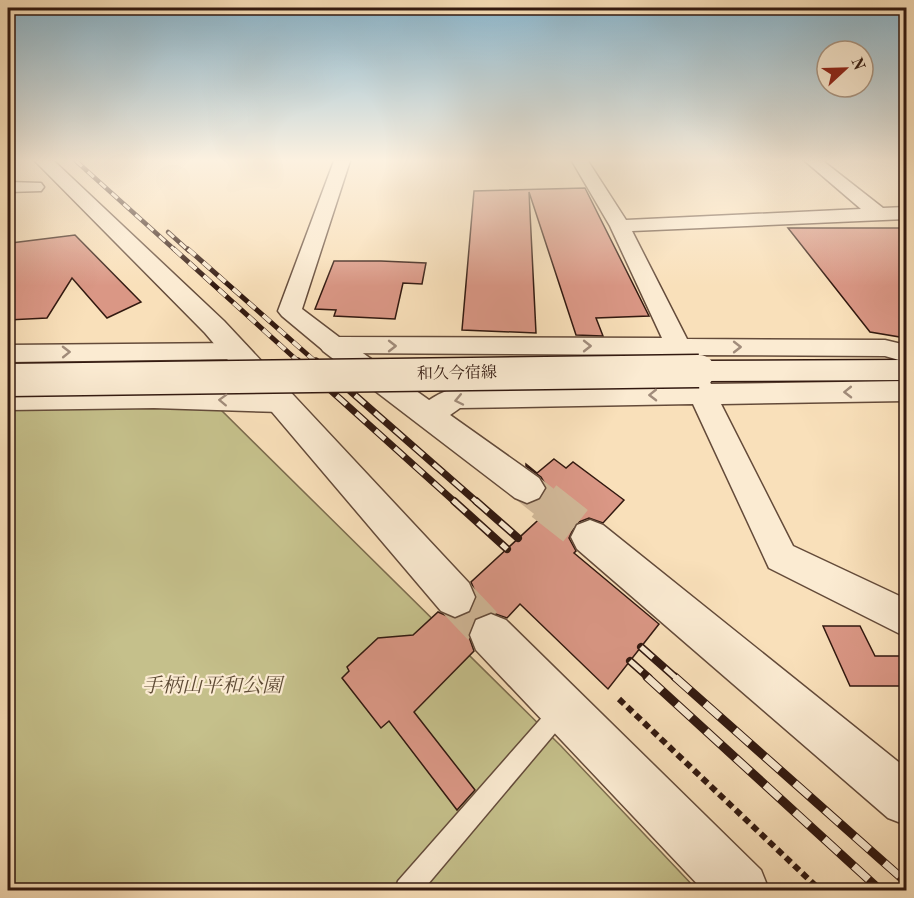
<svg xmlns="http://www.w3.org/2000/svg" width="914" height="898" viewBox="0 0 914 898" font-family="'Old Standard TT','Noto Serif JP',serif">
<rect width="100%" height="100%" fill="#f9e0ba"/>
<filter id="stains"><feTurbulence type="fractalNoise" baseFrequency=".00333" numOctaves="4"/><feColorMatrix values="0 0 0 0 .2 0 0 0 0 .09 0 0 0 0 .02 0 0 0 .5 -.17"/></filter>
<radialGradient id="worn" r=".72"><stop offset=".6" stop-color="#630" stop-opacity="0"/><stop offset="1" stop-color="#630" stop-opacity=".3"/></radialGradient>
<path fill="#c5c08b" stroke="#7c6c4e" stroke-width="1.5" d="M201 406 221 410 561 746 697 890H8V410Z"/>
<path fill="#da9785" stroke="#321910" stroke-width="1.5" d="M585 188 649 316 596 318 603 336 576 335 529 192 536 333 462 330 474 191Z
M788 228H906V338L870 332Z
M75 235 141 302 107 318 72 278 47 318 8 320V250L11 243Z
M334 261H381L426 263 422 284 403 283 395 319 334 316 336 310 315 309Z
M554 459 566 468 573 462 624 500 603 523 589 518 576 523 569 538 576 551 574 553 659 624 608 689 520 604 507 618 490 612 475 618 468 634 474 651 414 712 475 790 457 810 389 721 381 728 342 678 349 671 347 667 378 638 413 635 438 612 454 619 471 612 477 596 471 582 548 511 537 501 541 499 547 487 541 477 526 466V464L537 473Z
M823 626H860L875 656H906V686H850Z"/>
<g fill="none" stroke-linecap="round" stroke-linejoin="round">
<path stroke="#d1b898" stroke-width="32" stroke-dasharray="32 16" stroke-linecap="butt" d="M527 488 546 503"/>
<path stroke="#d1b898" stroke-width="40" stroke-dasharray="40 20" stroke-linecap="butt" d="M544 501 590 537
M455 597 491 635"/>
<g stroke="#644b3a" stroke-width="3">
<path id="service" d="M560 701 567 705 571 712 567 719 423 890H395L398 881 553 705Z"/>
</g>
<g stroke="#644b3a" stroke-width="3">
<path id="minor" d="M334 161H350L302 309 339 337 662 338 610 226 572 161H588L626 220 861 209 805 161H823L883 208 906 207V219L632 231 687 339 885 340 906 345V362L885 356 696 355 711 384 906 381V401L721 404 793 546 906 599V637L769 568 693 404 460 408C447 417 437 427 420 421L416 414C423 401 441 392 455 388L684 385 670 355 333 353 324 351 282 316 278 311Z
M8 182 41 183 44 187 41 191 8 192Z
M237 343 246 345 250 351 246 357 237 359 8 362V345Z
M154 388 282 392 292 395 296 402 292 409 282 412 154 408 8 410V390Z"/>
</g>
<g stroke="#644b3a" stroke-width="3">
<path id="tertiary" d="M35 161H54L224 321 469 583 475 597 469 611 455 617 441 611 205 333Z
M333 336 343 339 539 478 545 488 539 498 527 503 515 498 323 351 319 345 323 339Z
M590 520 603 525 906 768V825L888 818 577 549 571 537 577 525Z
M491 614 506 620 761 870 769 890H703L476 650 470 635 476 620Z"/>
</g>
<g stroke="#321910" stroke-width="3">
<path id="secondary" d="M906 360V380L699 381 689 378 685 371 689 364 699 361Z"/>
</g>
<path stroke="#321910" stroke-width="6" stroke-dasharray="7 4.5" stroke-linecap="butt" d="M619 699 820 890"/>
<use href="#service" fill="#fbebd2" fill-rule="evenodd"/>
<use href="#minor" fill="#fbebd2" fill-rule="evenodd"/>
<use href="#tertiary" fill="#fbebd2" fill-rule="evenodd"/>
<use href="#secondary" fill="#fbebd2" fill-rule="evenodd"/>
<g stroke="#321910" stroke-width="4.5">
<path id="rail-far4" d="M76 161 176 251
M168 232 189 251"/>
</g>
<g stroke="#321910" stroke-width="5">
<path id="rail-far3" d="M174 249 300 363
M188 249 317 363"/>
</g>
<g stroke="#321910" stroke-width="7">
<path id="rail-far2" d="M298 361 456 503
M316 361 478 503"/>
</g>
<g stroke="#321910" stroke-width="8">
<path id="rail-far1" d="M454 501 507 549
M476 501 518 538
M641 647 676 678
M630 661 649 678"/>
</g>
<g stroke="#321910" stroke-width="9">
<path id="rail" d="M647 677 880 890
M675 677 906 882"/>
</g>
<use href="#rail-far4" stroke="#fbebd2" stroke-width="3" stroke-dasharray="8" stroke-linecap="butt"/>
<use href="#rail-far3" stroke="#fbebd2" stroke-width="4" stroke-dasharray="10" stroke-linecap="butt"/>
<use href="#rail-far2" stroke="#fbebd2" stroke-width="4.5" stroke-dasharray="13" stroke-linecap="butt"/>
<use href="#rail-far1" stroke="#fbebd2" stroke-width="5" stroke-dasharray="16" stroke-linecap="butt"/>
<use href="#rail" stroke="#fbebd2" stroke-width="7" stroke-dasharray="20" stroke-linecap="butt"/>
<g stroke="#321910" stroke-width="35" stroke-linecap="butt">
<path id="secondary-bridge" d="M8 380 699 371"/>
</g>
<use href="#secondary-bridge" stroke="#fbebd2" stroke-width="32"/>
</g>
<defs><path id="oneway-chevron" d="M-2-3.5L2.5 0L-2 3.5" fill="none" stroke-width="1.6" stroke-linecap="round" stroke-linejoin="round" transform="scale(1.5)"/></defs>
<g stroke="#a18c7b">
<use href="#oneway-chevron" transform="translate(392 346)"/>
<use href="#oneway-chevron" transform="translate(587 346)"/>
<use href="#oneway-chevron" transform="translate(737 347)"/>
<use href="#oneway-chevron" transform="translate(66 352) rotate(-1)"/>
<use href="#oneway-chevron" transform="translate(848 392) rotate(179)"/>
<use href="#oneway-chevron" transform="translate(653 395) rotate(179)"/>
<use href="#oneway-chevron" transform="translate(223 400) rotate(-178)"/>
<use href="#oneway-chevron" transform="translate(459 400) rotate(168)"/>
</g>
<linearGradient id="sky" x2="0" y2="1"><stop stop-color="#8ab8d1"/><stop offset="0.56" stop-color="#fcf1e0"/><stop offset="1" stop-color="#fcf1e0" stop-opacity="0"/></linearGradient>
<rect width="914" height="286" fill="url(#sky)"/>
<g text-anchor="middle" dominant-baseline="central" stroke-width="4.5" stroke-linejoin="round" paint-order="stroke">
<g font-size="16" fill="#321910" stroke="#fbebd2">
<text transform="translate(457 374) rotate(-1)">和久今宿線</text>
</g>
<g font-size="20" font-style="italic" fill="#5e4b35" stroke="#fbebd2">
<text x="212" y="687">手柄山平和公園</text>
</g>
</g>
<rect width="914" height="898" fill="none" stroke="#f9e0ba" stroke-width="30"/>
<rect x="9" y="9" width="896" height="880" fill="none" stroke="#321910" stroke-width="3"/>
<rect x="15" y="15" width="884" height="868" fill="none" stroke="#321910" stroke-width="1.5"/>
<g transform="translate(845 69) rotate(68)"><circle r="28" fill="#fbebd2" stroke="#ab9784" stroke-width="1.5"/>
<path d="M0-4.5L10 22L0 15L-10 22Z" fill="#8f2418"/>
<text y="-9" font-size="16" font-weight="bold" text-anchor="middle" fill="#321910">N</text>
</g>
<rect width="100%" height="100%" filter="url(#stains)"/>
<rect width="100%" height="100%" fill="url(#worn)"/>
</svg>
